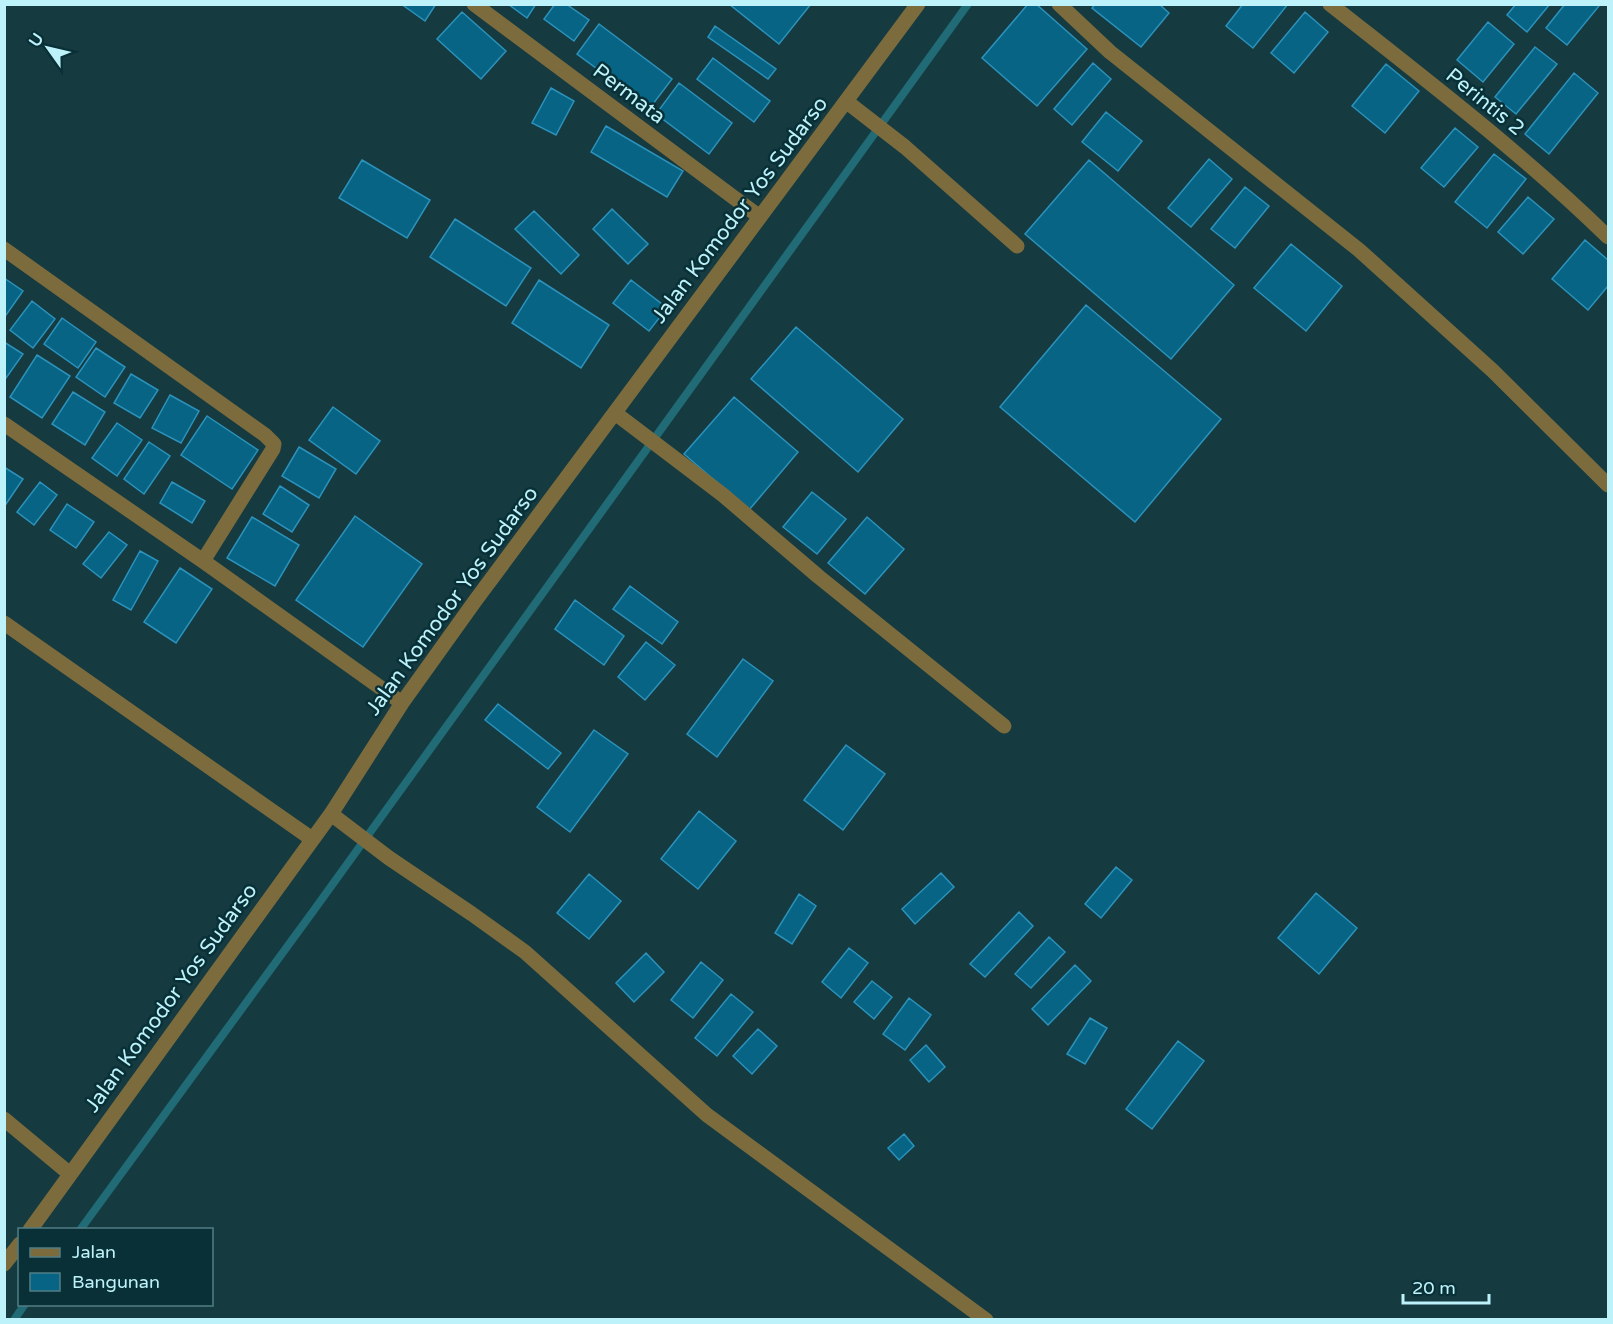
<svg xmlns="http://www.w3.org/2000/svg" width="1613" height="1324" viewBox="0 0 1613 1324" font-family="'Varela Round',sans-serif">
<rect width="100%" height="100%" fill="#153a40"/>
<g fill="none" stroke-linecap="round" stroke-linejoin="round">
<path stroke="#206b76" stroke-width="8" d="M80 1230 314 910 968 4
M14 1320 25 1304"/>
</g>
<path fill="#076484" stroke="#2c92bb" stroke-width="1.5" d="M405 4H436L425 21 404 6Z
M508 4H536L527 18Z
M555 4H566L589 20 574 41 544 19Z
M729 4H811L779 44Z
M1028 4H1036L1087 49 1037 106 982 58Z
M1095 4H1159L1169 13 1141 47 1092 8Z
M1243 4H1288L1253 48 1226 26Z
M1516 4H1550L1527 32 1507 15Z
M1565 4H1596L1599 6 1567 45 1546 28Z
M462 12 506 51 481 79 437 39Z
M1305 12 1328 32 1294 73 1271 53Z
M1488 22 1514 44 1483 82 1457 60Z
M599 24 672 79 650 108 577 54Z
M715 26 776 69 768 79 708 37Z
M1535 47 1557 64 1516 114 1495 97Z
M713 58 770 101 754 122 697 79Z
M1093 63 1111 79 1072 125 1054 109Z
M1386 64 1419 91 1385 133 1352 106Z
M1574 73 1598 93 1549 154 1525 134Z
M679 83 732 123 709 154 656 114Z
M551 88 574 101 556 135 532 123Z
M1106 112 1142 141 1118 171 1082 142Z
M606 126 683 171 667 197 591 152Z
M1455 128 1478 147 1444 187 1421 168Z
M1494 154 1526 179 1487 228 1455 202Z
M1209 159 1232 179 1191 227 1168 208Z
M362 160 430 200 407 238 339 198Z
M1089 160 1234 285 1171 359 1025 234Z
M1245 187 1269 206 1235 248 1211 229Z
M1528 197 1554 219 1523 254 1498 232Z
M612 209 648 244 628 264 593 229Z
M534 211 579 255 561 274 515 229Z
M455 219 531 268 506 306 430 257Z
M1585 240 1608 260V286L1588 310 1552 279Z
M1291 244 1342 286 1306 331 1254 288Z
M4 278 23 291 4 318Z
M539 280 609 325 581 368 512 323Z
M631 280 667 308 649 331 613 303Z
M32 301 55 319 33 348 10 330Z
M1086 305 1221 419 1135 522 1000 407Z
M62 318 96 342 78 368 44 344Z
M796 327 903 419 858 472 751 379Z
M4 342 23 354 4 381Z
M96 348 125 367 105 397 76 377Z
M37 355 70 376 42 418 10 397Z
M131 374 158 390 140 418 114 403Z
M73 392 105 412 85 445 52 424Z
M170 395 199 411 181 443 152 428Z
M734 397 798 452 749 510 684 454Z
M333 407 380 441 356 474 309 440Z
M207 416 258 450 232 489 181 455Z
M117 423 142 440 117 476 92 458Z
M149 442 170 456 144 494 124 479Z
M299 447 336 469 319 498 282 476Z
M4 467 23 479 4 507Z
M40 482 57 495 34 525 17 512Z
M172 482 205 501 192 523 160 503Z
M280 486 309 505 292 532 263 514Z
M812 492 846 519 817 554 783 527Z
M67 504 94 522 76 548 50 530Z
M355 516 422 564 363 647 296 600Z
M252 517 299 545 275 586 227 558Z
M867 517 904 549 865 594 828 563Z
M109 532 127 545 101 578 83 564Z
M140 551 158 561 131 610 113 600Z
M180 568 212 589 176 643 144 622Z
M630 586 678 622 662 644 613 609Z
M575 600 624 636 604 665 555 629Z
M646 642 675 665 645 700 618 677Z
M743 659 773 681 717 757 687 734Z
M498 704 561 753 548 769 485 720Z
M594 730 628 754 570 832 537 807Z
M846 745 885 774 843 830 804 800Z
M699 811 736 841 698 889 661 859Z
M1116 867 1132 880 1101 918 1085 904Z
M941 873 954 887 915 924 902 909Z
M589 874 621 901 589 939 557 913Z
M1316 893 1357 928 1319 974 1278 938Z
M799 894 816 906 792 944 775 933Z
M1019 912 1033 926 985 977 970 964Z
M1049 937 1065 952 1031 988 1015 974Z
M849 948 868 963 841 998 822 982Z
M646 953 664 972 634 1002 616 983Z
M701 962 723 980 693 1018 671 1000Z
M1075 965 1091 981 1048 1025 1032 1009Z
M872 981 892 997 874 1019 854 1002Z
M731 994 753 1012 717 1056 695 1038Z
M909 998 931 1015 905 1050 883 1034Z
M1090 1018 1107 1028 1085 1064 1067 1054Z
M758 1029 777 1046 752 1074 733 1056Z
M1178 1041 1204 1061 1152 1129 1126 1109Z
M926 1045 945 1067 929 1082 910 1060Z
M904 1134 914 1146 899 1160 888 1148Z"/>
<g fill="none" stroke-linecap="round" stroke-linejoin="round">
<path stroke="#7c6b3d" stroke-width="15" d="M474 4 760 217
M1059 4 1110 52 1359 250 1493 371 1608 485
M1330 4C1425 79 1522 153 1608 237
M847 102 905 147 1017 246
M4 249 265 435 274 444 273 449 203 561
M615 413 723 495 819 577 1004 726
M4 424 203 561 402 703
M4 623 312 839
M331 814 389 858 472 914 525 952 707 1115 986 1320
M4 1119 70 1174
M30 1230 331 814 402 703 475 601 918 4
M4 1264 20 1244"/>
</g>
<g text-anchor="middle" dominant-baseline="central" stroke-width="5" stroke-linejoin="round" paint-order="stroke">
<g font-size="21" fill="#bef2fb" stroke="#083036">
<text transform="translate(629 94) rotate(37)">Permata</text>
<text transform="translate(1485 102) rotate(39)">Perintis 2</text>
<text transform="translate(740 210) rotate(-53)">Jalan Komodor Yos Sudarso</text>
<text transform="translate(452 601) rotate(-54)">Jalan Komodor Yos Sudarso</text>
<text transform="translate(171 998) rotate(-54)">Jalan Komodor Yos Sudarso</text>
</g>
</g>
<rect width="1613" height="1324" fill="none" stroke="#bef2fb" stroke-width="12"/>
<rect x="18" y="1228" width="195" height="78" fill="#083036" stroke="#517e85" stroke-width="1.5"/>
<rect x="30" y="1248" width="30" height="9" fill="#7c6b3d" stroke="#517e85" stroke-width="1.5"/>
<text x="72" y="1258" font-size="18" fill="#bef2fb">Jalan</text>
<rect x="30" y="1273" width="30" height="18" fill="#076484" stroke="#517e85" stroke-width="1.5"/>
<text x="72" y="1288" font-size="18" fill="#bef2fb">Bangunan</text>
<g transform="translate(48 48) rotate(304)" stroke="#083036" stroke-width="4.5" paint-order="stroke">
<path d="M0-4.5L10 22L0 15L-10 22Z" fill="#bef2fb"/>
<text y="-9" font-size="16" font-weight="bold" text-anchor="middle" fill="#bef2fb">U</text>
</g>
<path d="M1403 1294v9h86v-9" fill="none" stroke="#bef2fb" stroke-width="3"/>
<text x="1412" y="1294" font-size="18" fill="#bef2fb" stroke="#083036" stroke-width="4.5" paint-order="stroke">20 m</text>
</svg>
